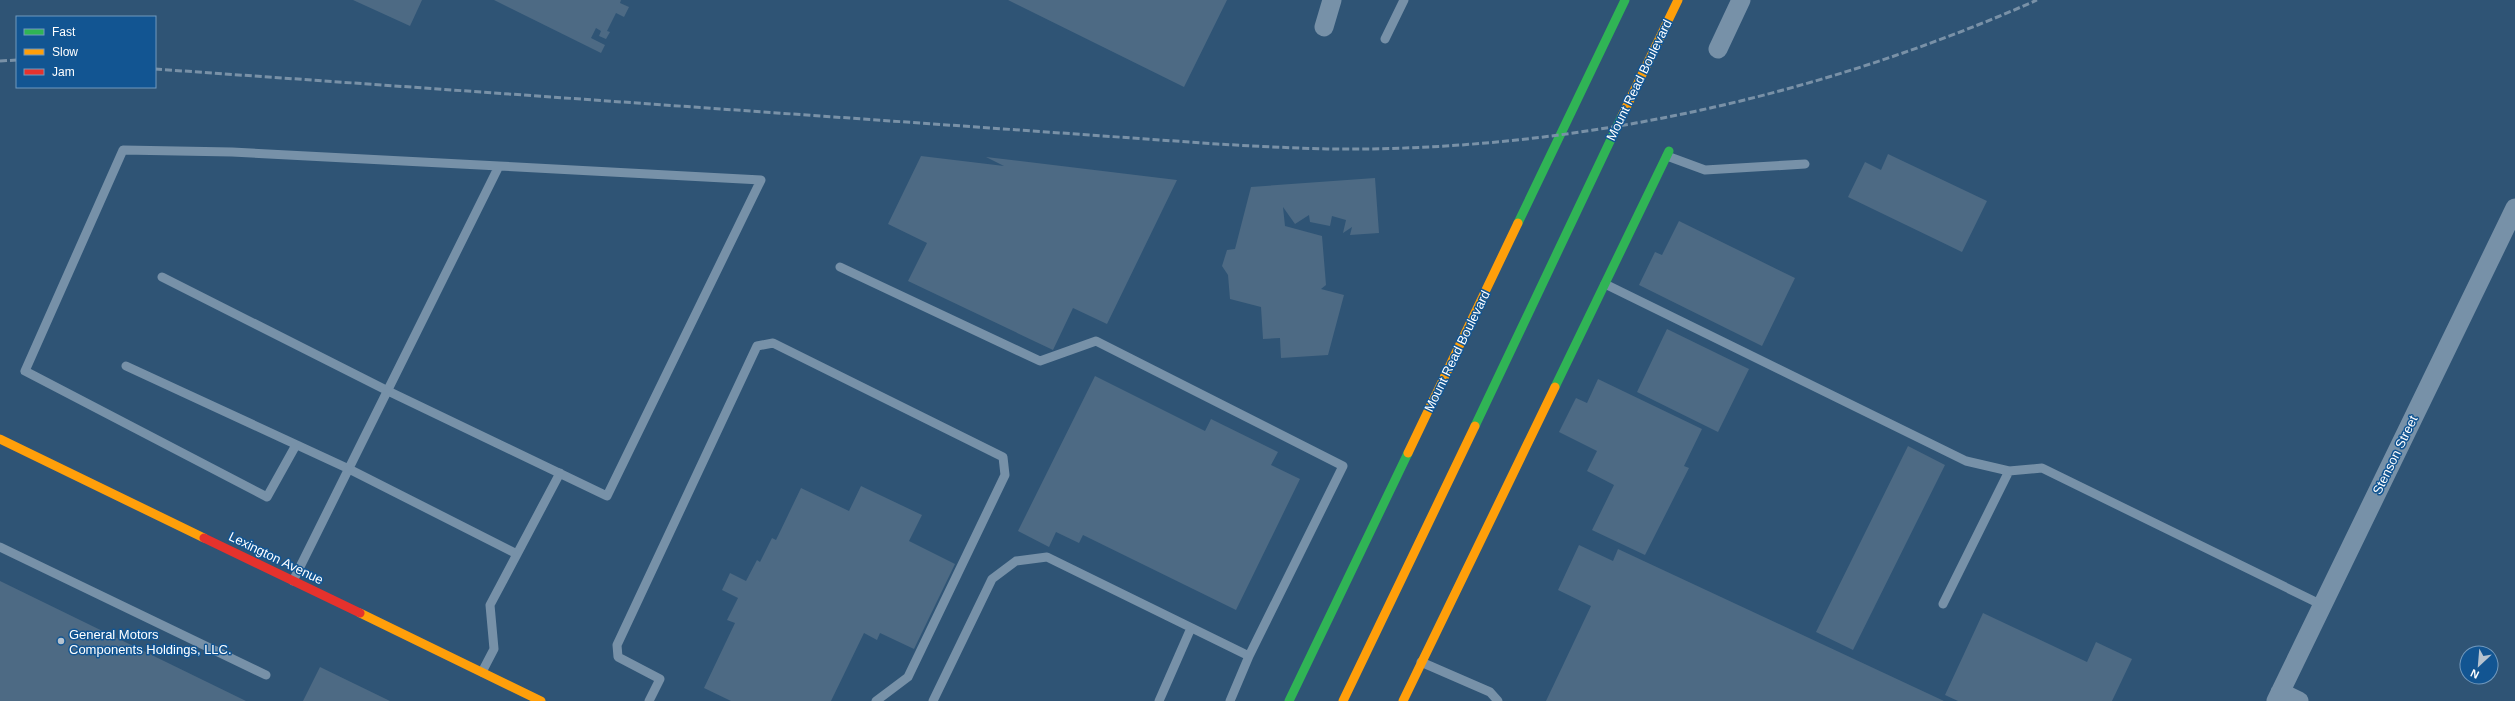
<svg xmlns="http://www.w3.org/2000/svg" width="2515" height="701" viewBox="0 0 2515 701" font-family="Arial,sans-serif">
<rect width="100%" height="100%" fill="#2f5475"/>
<path fill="#4d6a84" d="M353 0H422L410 26Z
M494 0H621L620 3 629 7 624 17 616 13 607 31 610 32 606 39 599 36 601 31 596 28 591 38 605 45 601 53Z
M1008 0H1227L1184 87Z
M1888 154 1987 201 1962 252 1848 197 1865 162 1881 170Z
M921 156 1004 166 986 157 1177 180 1107 324 1073 308 1053 350 908 281 927 243 888 224Z
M1375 178 1379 233 1350 235 1352 227 1343 233 1346 220 1332 216 1330 226 1310 222 1309 215 1295 224 1283 207 1285 226 1322 236 1326 285 1321 289 1344 295 1328 355 1281 358 1280 338 1263 339 1261 307 1230 299 1228 275 1222 266 1227 250 1235 249 1251 187Z
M1679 221 1795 278 1762 346 1639 285 1655 252 1662 255Z
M1667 329 1749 369 1718 432 1637 392Z
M1095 376 1205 431 1211 419 1278 452 1271 465 1300 479 1236 610 1083 535 1079 543 1056 532 1049 547 1018 531Z
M1598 379 1702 429 1684 466 1689 468 1645 555 1592 530 1614 485 1587 471 1597 451 1559 432 1576 398 1587 403Z
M1908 446 1945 465 1853 650 1816 632Z
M861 486 922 515 909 541 955 564 914 649 880 633 877 640 864 633 831 701H731L704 688 735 623 727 620 738 598 722 590 730 573 746 581 757 560 760 562 772 538 776 540 801 488 849 511Z
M1579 545 1613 561 1618 549 1944 701H1546L1591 606 1558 590Z
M0 581 246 701H0Z
M1983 613 2087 662 2096 642 2132 659 2112 701H1958L1945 695Z
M320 667 390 701H303Z"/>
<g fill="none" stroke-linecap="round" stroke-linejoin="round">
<path stroke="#7791a8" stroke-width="9" d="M1385 39 1404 0
M1667 156 1705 170 1805 164
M840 267 1040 361 1096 341 1343 466 1249 656
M162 277 388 391 607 496 761 180 499 166C430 304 362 443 293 581
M1605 284 1966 461 2009 471
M126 366 349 469 517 554
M296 445 267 497 25 371 123 150 232 152 499 166
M0 547 266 675
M1943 604 2009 471 2042 468 2322 605
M1421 662 1490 692 1498 701
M482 672 494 649 490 605 560 473
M649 701 660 679 618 657 617 645 757 346 773 343 1003 457 1005 475 908 677 876 701
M933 701 992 579 1016 561 1047 557 1249 656 1230 701
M1159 701 1191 628"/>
<path stroke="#7791a8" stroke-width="19" d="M1324 27 1332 0
M1718 49 1741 0
M2280 692 2299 701
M2276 701 2515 208"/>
<path stroke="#30b455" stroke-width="9" d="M1518 223 1625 0
M1555 387 1669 151
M1475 426 1622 116
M1289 701 1408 453"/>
<path stroke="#ff9f0a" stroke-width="9" d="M1622 116 1678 0
M0 439 204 538
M1408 453 1518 223
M360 613 541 701
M1343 701 1475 426
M1403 701 1555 387"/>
<path stroke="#e5322d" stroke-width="9" d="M204 538 360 613"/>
<path stroke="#7991a7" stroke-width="3" stroke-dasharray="7 3" stroke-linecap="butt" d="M0 61 17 60
M155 69 1217 144C1253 146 1290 148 1327 149 1570 152 1816 98 2037 0"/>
</g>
<circle fill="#b6c3cf" stroke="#125592" stroke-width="1.5" cx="61" cy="641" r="4"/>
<g text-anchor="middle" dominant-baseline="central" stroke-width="3" stroke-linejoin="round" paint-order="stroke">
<g font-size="13" fill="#fff" stroke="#125592">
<text transform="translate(1639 80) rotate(-64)">Mount Read Boulevard</text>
<text transform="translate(1457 351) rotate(-64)">Mount Read Boulevard</text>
<text transform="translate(2395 455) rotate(-64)">Stenson Street</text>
<text transform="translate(276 558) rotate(26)">Lexington Avenue</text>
</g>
<g font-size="13" fill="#fff" stroke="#125592" text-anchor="start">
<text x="69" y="634">General Motors<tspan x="69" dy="15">Components Holdings, LLC.</tspan></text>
</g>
</g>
<rect x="16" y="16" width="140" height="72" fill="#125592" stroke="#7199be"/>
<rect x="24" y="29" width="20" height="6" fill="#30b455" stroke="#7199be"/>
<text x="52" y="36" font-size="12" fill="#ffffff">Fast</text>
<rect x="24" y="49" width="20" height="6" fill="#ff9f0a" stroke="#7199be"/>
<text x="52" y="56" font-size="12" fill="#ffffff">Slow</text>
<rect x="24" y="69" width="20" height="6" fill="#e5322d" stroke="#7199be"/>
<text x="52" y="76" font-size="12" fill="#ffffff">Jam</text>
<g transform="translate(2479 665) rotate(206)"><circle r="19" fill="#125592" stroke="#7199be"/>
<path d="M0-3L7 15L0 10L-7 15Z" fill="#b6c3cf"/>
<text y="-6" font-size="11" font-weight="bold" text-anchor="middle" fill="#ffffff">N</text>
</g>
</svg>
